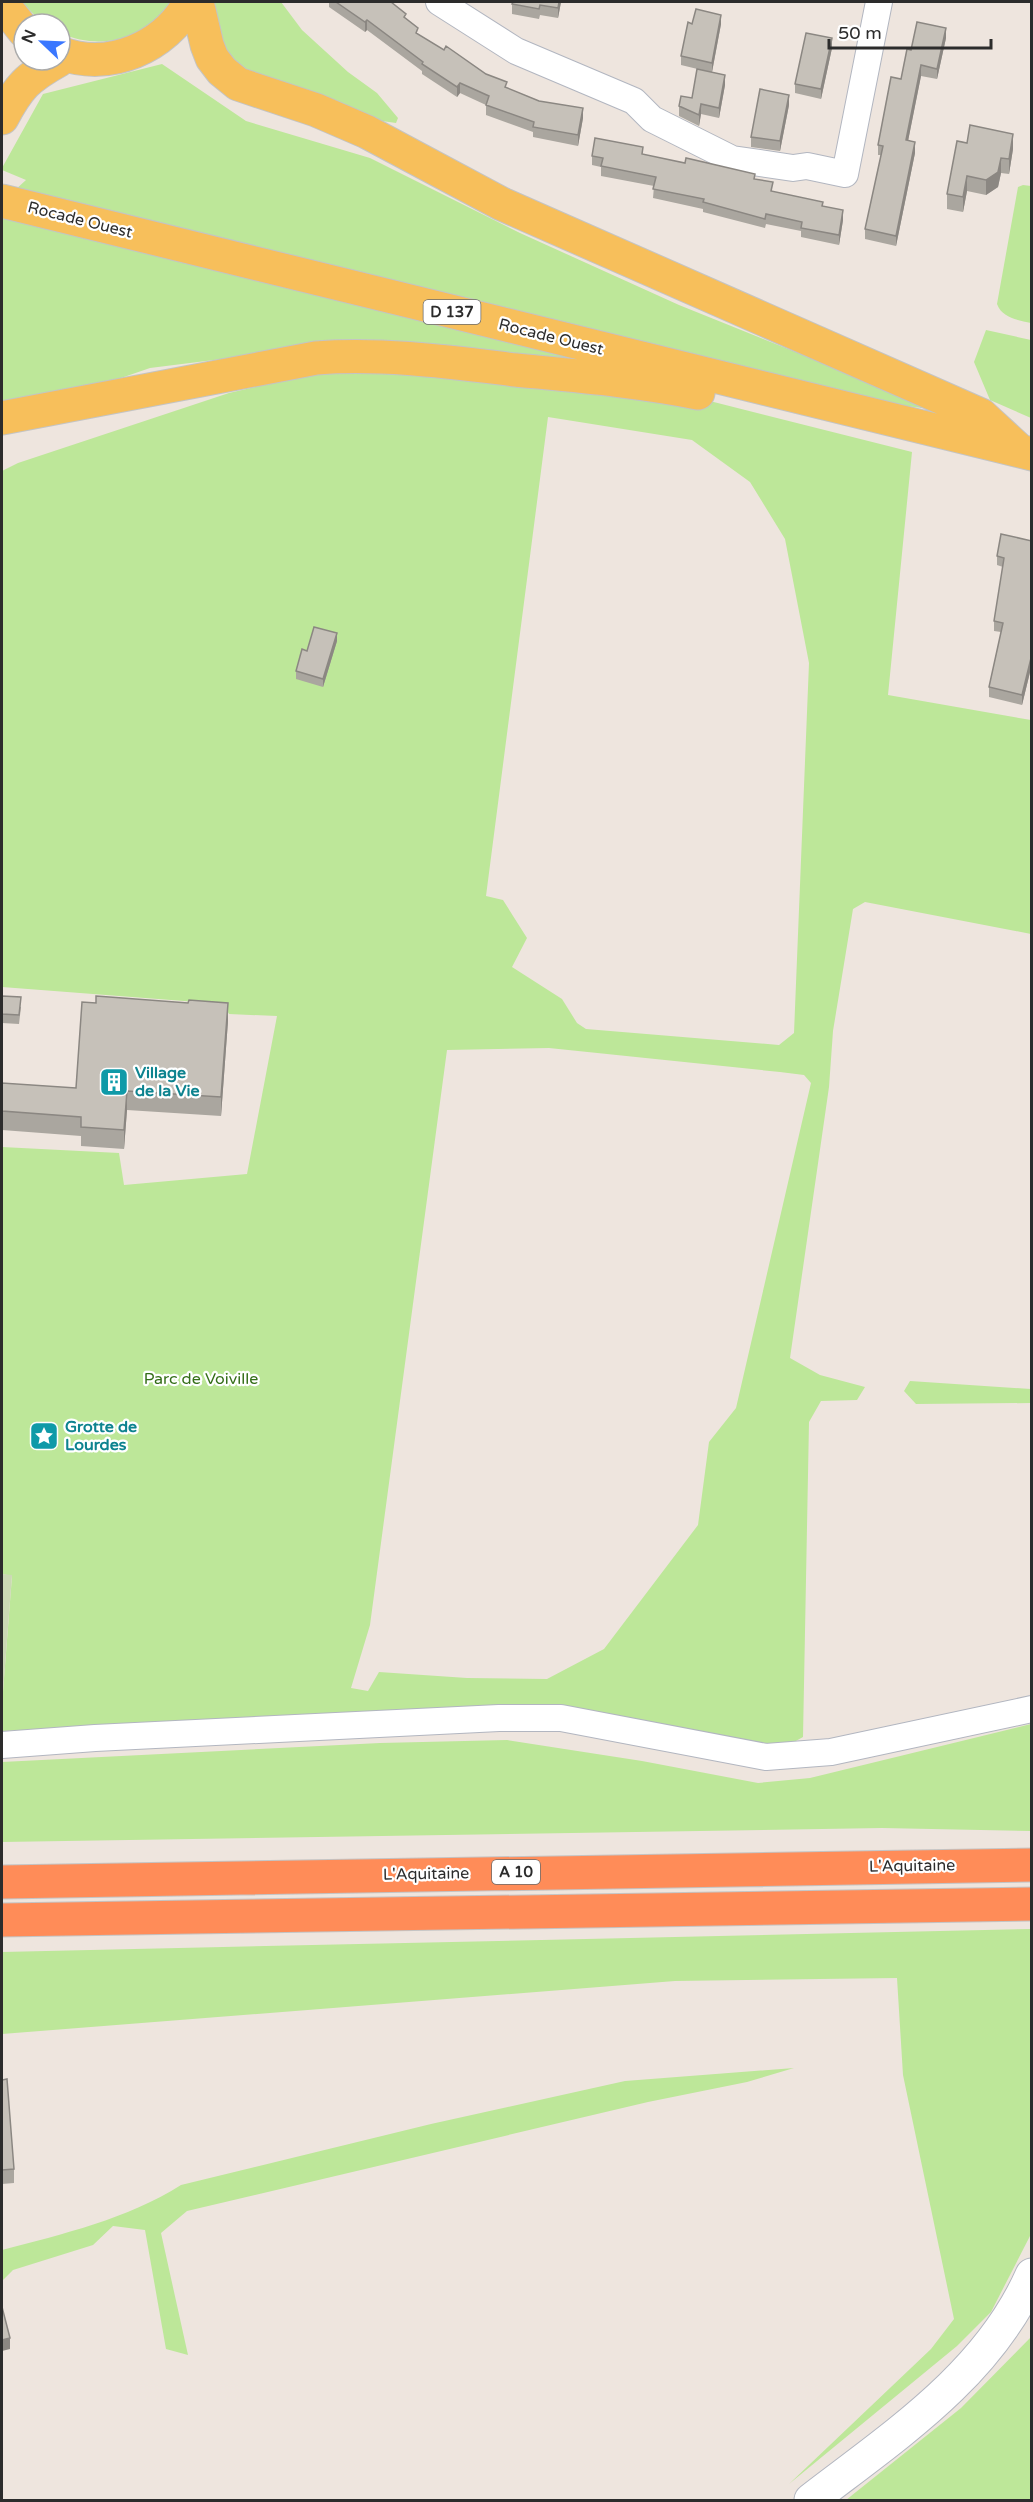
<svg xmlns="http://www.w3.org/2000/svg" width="1033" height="2502" viewBox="0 0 1033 2502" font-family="'Varela Round',sans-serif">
<rect width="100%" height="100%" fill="#eee5de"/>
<path fill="#bde799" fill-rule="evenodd" d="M22 2H173C144 38 104 52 60 33V24H43Z
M215 2H281L302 30 348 72 377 93 398 118 396 123 382 121 245 72C223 49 213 33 215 2Z
M162 64 246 121 370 158 520 233 679 305 925 404 922 408 556 361 358 342 150 368 92 388 5 402 2 399V202L26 180 2 170V168L43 94Z
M1023 185 1031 186V323C1018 320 1002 318 997 304L1018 187Z
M986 330 1031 340V418L990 400 974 362Z
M331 369 690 396 912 452 888 695 1031 720V934L865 902 853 909 833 1031 829 1087 790 1358 820 1375 865 1387 857 1400 821 1401 809 1422 803 1737 785 1747 419 1711 2 1731V1704L12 1576 2 1574V1147L119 1153 124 1185 247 1174 277 1016 229 1014 223 1004 2 987V471L18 463 229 393ZM548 417 692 440 750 482 785 539 809 663 794 1033 779 1045 586 1029 577 1023 562 999 512 967 527 938 503 900 486 896ZM549 1048 780 1072 804 1075 811 1083 736 1408 709 1442 698 1525 604 1649 547 1679 467 1678 379 1672 368 1691 351 1688 370 1625 447 1050Z
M910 1381 1031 1389V1403L916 1404 904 1391Z
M1031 1724V1831L882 1828 2 1842V1762L380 1743 507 1740 642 1761 758 1783 810 1778Z
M1031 1929 1030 2236 991 2312 957 2346 789 2484 931 2349 954 2319 903 2075 897 1978 675 1981 2 2034V1952Z
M794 2068 747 2082 648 2102 187 2211 161 2233 188 2355 166 2349 145 2230 113 2226 93 2245 13 2270 2 2281V2250C63 2234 127 2219 181 2185L431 2124 625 2081Z
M1031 2337V2500H846L961 2408Z"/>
<path fill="#cbd9b4" d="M2 1574 12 1575 2 1704Z"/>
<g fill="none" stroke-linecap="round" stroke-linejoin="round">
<g stroke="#b2b6c0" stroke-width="28">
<path id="street" d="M439 2 516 51 634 101 652 119 732 159 793 168 807 166 845 174 879 2
M2 1745 95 1738 499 1718H561L766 1757 831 1752 1032 1709"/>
</g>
<g stroke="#b2b6c0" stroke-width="35">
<path id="secondary" d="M811 2500C894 2436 988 2375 1032 2275"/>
</g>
<g stroke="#c4c4c4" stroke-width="35">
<path id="primary" d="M197 2 207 45 212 58 222 71 238 84 316 110 367 132 502 204 981 415 1019 450
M2 3 24 31
M60 53C110 72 165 47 190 2
M2 118C19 86 27 78 59 60
M2 201 1032 454
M2 418 316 358C383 353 449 362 516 370 577 376 638 381 698 393"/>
</g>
<g stroke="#c4c4c4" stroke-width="35">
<path id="highway" d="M2 1882 1032 1865
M2 1920 1032 1904"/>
</g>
<use href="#street" stroke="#fff" stroke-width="26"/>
<use href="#secondary" stroke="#fff" stroke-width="33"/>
<use href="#primary" stroke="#f7bf5b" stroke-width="33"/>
<use href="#highway" stroke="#ff8c58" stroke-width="33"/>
</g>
<path fill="#aaa69f" d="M329 2H392V3L418 34 444 50 486 74 507 88 583 118 578 146 533 137V132L486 115V105L460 93 457 97 422 74V71L367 30 365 32 329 7Z
M561 2 558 18 540 15 539 19 512 14V4Z
M692 24H721L712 72 725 85 719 118 701 114 699 126 679 116V106L692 98 710 72 681 65V56Z
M946 38 937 79 921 76 908 141 915 153 896 246 865 239V229L881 155H878V145L911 50Z
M832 48 821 99 795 93V84Z
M789 105 780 151 751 147V137Z
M957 141 1013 149 1009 174 1001 173 998 187 986 195 967 191 963 212 947 209V194Z
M643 155 755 179 773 192 823 206 843 220 839 245 801 237V231L766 224 765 228 703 212V209L653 198 654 186 601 176V167L592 165V156Z
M1032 541V664L1022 705 989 697V687L1001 632 994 631V621L1003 567 997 565V556Z
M337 641 323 687 296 679V671L307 651Z
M2 996 21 1007 19 1024 2 1023Z
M228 1021 221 1116 127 1110 124 1149 81 1146V1136L2 1130V1083L76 1088Z
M2 2080 14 2169V2183L2 2184Z"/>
<path fill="#8b8782" d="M559 2H561L558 18V8Z
M721 15V24L712 72V63Z
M367 20V30L365 32V22Z
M946 28V38L937 79V69Z
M832 38V48L821 99V89Z
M921 65V76L906 151V140Z
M725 75V85L719 118V108Z
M460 83V93L457 97V87Z
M789 95V105L780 151V141Z
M701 104V114L699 126V115Z
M583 108V118L578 146V135Z
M1013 134V149L1009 174V159Z
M915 142V153L896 246V236Z
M1001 158V173L998 187 986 195V180Z
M967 176V191L963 212V197Z
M843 210V220L839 245V235Z
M337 633V641L323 687V679Z
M1032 654V664L1022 705V695Z
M228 1003V1021L221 1116V1097Z
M127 1091V1110L124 1149V1130Z
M10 2338V2349L2 2351V2340Z"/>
<path fill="#c6c1b9" stroke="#8b8782" stroke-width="1.5" d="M336 2H391L406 14 404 17 418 28 416 33 444 50 446 46 486 74 507 82 505 87 539 101 583 108 578 135 533 127 534 122 486 105 489 96 460 83 457 87 422 64 423 62 367 20 365 22Z
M513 2H559L558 8 540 5 539 9 512 4Z
M696 9 721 15 712 63 681 56 688 22 692 24Z
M917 22 946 28 937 69 921 65 906 140 915 142 896 236 865 229 883 146 878 145 891 77 901 79 907 49 911 50Z
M806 33 832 38 821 89 795 84Z
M697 69 725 75 719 108 701 104 699 115 679 106 681 96 692 98Z
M760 89 789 95 780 141 751 137Z
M970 125 1013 134 1009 159 1001 158 998 172 986 180 967 176 963 197 947 194 957 141 967 143Z
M595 138 643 147 642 154 685 163 686 158 755 174 754 179 773 182 771 191 823 202 822 206 843 210 839 235 801 228 802 222 766 214 765 219 703 202 704 199 653 189 656 177 601 166 603 158 592 156Z
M1001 534 1032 541V654L1022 695 989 687 1003 623 994 621 1004 558 997 556Z
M314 627 337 633 323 679 296 671 302 649 307 651Z
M2 996 21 997 19 1015 2 1014Z
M96 996 188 1003 189 1000 228 1003 221 1097 127 1091 124 1130 81 1127V1117L2 1111V1083L76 1088 82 1002 96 1003Z
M7 2079 14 2169 2 2170V2080Z
M2 2307 10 2338 2 2340Z"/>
<defs>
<g id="building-square" transform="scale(1.5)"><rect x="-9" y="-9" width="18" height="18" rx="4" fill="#0f9aa8" stroke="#fff"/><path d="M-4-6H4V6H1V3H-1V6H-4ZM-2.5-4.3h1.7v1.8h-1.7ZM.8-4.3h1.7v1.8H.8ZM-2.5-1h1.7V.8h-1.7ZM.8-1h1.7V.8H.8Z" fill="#fff"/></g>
<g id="sight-square" transform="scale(1.5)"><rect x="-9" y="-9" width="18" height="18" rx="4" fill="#0f9aa8" stroke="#fff"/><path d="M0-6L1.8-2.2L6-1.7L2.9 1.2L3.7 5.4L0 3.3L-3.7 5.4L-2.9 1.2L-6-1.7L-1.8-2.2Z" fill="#fff"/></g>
</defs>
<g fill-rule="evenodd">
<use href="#building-square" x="114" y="1082"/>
<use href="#sight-square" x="44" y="1436"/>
</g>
<g text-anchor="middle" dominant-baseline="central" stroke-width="4.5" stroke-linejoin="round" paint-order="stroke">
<g fill="#fff" stroke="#6b6b6b" stroke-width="1.5">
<rect x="423.5" y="300" width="57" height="24" rx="4.5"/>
<rect x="492" y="1860" width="48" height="24" rx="4.5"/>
</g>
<g font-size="15" font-weight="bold" fill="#2c2c2c">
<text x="452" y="312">D 137</text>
<text x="516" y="1872">A 10</text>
</g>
<g font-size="16" fill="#2c2c2c" stroke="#fff">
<text transform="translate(80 220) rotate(14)">Rocade Ouest</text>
<text transform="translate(551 337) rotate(14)">Rocade Ouest</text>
<text transform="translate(912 1866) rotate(-1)">L'Aquitaine</text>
<text transform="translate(426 1874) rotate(-1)">L'Aquitaine</text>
</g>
<g font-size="16" font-weight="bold" fill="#0d838f" stroke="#fff" text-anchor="start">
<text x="135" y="1073">Village<tspan x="135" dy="18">de la Vie</tspan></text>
<text x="65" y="1427">Grotte de<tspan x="65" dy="18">Lourdes</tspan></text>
</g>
<g font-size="16" fill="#346e18" stroke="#fff">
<text x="201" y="1379">Parc de Voiville</text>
</g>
</g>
<rect width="1033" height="2502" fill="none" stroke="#2c2c2c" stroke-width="6"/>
<g transform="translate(42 42) rotate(293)"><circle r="28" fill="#ffffff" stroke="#ababab" stroke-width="1.5"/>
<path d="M0-4.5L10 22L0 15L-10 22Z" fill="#3a77ff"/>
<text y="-9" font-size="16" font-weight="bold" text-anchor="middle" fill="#2c2c2c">N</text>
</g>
<path d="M829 39v9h162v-9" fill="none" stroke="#2c2c2c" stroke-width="3"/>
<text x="838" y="39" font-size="18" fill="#2c2c2c" stroke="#ffffff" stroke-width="4.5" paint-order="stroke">50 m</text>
</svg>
